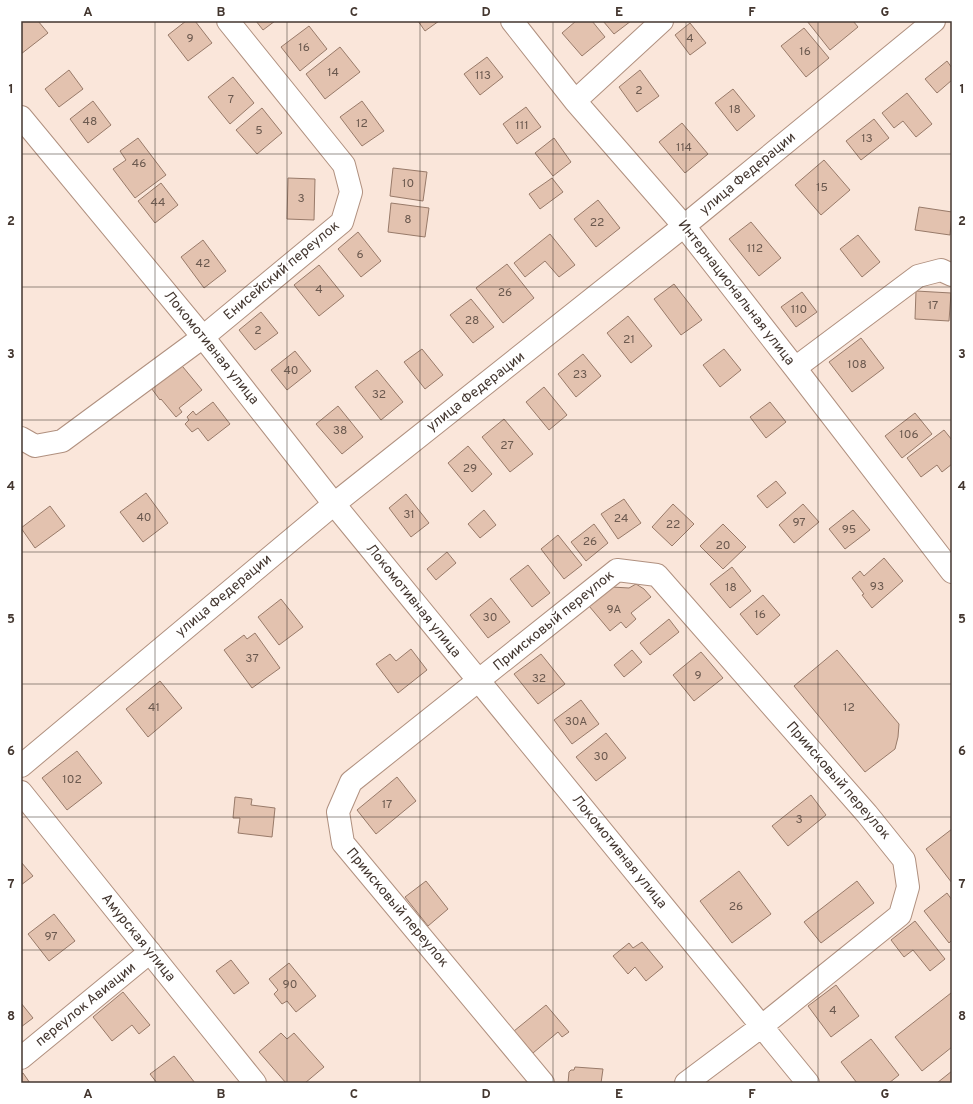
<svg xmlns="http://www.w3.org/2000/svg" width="973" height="1104" viewBox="0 0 973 1104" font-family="Overpass,sans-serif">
<rect width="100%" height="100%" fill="#fae6da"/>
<path fill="#e3c2af" stroke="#987a69" d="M21 21H38L48 33 21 54Z
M186 21H195L212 43 188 61 168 35Z
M256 21H275L263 30Z
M418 21H439L425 31Z
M576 21H592L605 37 582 56 562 33Z
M603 21H631L614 34Z
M807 21H853L858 27 830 50Z
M690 23 706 43 690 55 675 35Z
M309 26 327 49 300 71 281 47Z
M804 28 829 58 806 77 781 46Z
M340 47 360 72 325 99 306 74Z
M487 57 503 77 480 95 464 74Z
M947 61 952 68V80L937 93 925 79Z
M69 70 83 89 59 107 45 89Z
M640 70 659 96 637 112 619 87Z
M233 77 254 103 230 124 208 97Z
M733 89 755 116 737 131 715 103Z
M907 93 932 124 916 137 903 121 894 128 882 113Z
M93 101 111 125 88 143 70 119Z
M362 101 384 131 362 146 340 117Z
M526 107 541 127 517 144 503 124Z
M262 108 282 133 257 154 236 130Z
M874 119 889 138 861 160 846 141Z
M682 123 708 154 685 173 659 142Z
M138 138 166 175 135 198 113 169 126 160 120 151Z
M554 138 571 162 553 176 535 153Z
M824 160 850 190 821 215 795 185Z
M393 168 427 172 423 201 390 196Z
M288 178 315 179 314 220 287 219Z
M552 178 563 192 540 209 529 194Z
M161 183 178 205 155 223 138 201Z
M598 200 620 228 596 247 574 219Z
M391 203 429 208 425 237 388 232Z
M919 207 952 212 950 235 915 230Z
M751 222 781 258 759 276 729 239Z
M358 232 381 261 361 277 338 249Z
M550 234 575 265 559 277 545 261 525 277 514 263Z
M858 235 880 262 862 277 840 249Z
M203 240 226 271 204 288 181 257Z
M507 264 534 298 503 323 476 288Z
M319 265 344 296 319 316 294 285Z
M674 284 702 320 681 335 654 299Z
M916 291 951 293 949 321 915 319Z
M802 292 817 312 796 327 781 307Z
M471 299 494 327 473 343 450 315Z
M261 312 278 333 255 350 239 330Z
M628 316 652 346 631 363 607 333Z
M861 338 884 368 852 392 829 362Z
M422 349 443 375 425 389 404 362Z
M724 349 741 370 720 387 703 365Z
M295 351 311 371 287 390 271 370Z
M583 354 601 376 576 397 558 374Z
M173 355 202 390 179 408 182 412 176 417 161 399 160 400 149 385Z
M377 370 403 402 381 420 355 387Z
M544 387 567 415 549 430 526 402Z
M213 402 230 424 208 441 198 428 192 432 185 424 189 420 187 417 193 411 196 415Z
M770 402 786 422 766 438 750 417Z
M338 406 363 437 342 454 316 424Z
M915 413 932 434 902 458 885 436Z
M504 419 533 454 510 472 482 437Z
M944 430 952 440V464L942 472 937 465 921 477 907 458Z
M468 446 492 474 472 492 448 463Z
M776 481 786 493 767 508 757 496Z
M146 493 168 523 143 542 120 512Z
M406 494 429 523 411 537 389 508Z
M624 499 641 523 618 539 601 514Z
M673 504 694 524 672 546 652 527Z
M803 504 819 522 794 543 779 525Z
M50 506 65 526 35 548 21 528Z
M484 510 496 525 480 538 468 524Z
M853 510 870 530 845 549 829 529Z
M594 524 608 543 586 561 571 542Z
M723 524 746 547 723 569 700 546Z
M558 535 582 565 564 579 541 549Z
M447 552 456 563 436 580 427 569Z
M884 558 903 581 872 608 862 595 864 594 852 578 860 571 864 576Z
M528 565 550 593 532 607 510 579Z
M732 567 751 591 730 608 710 584Z
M636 584 644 589 651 597 631 613 636 619 626 628 621 622 610 631 589 606 612 587 629 588Z
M763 595 780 615 757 635 740 614Z
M491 598 510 622 488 638 470 615Z
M281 599 303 627 279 645 258 617Z
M669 619 679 632 650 655 640 643Z
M255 633 280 668 252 688 224 650 244 635 247 639Z
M411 649 427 670 398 693 376 664 390 654 396 661Z
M632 650 642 662 624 677 614 665Z
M837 650 899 724 898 737 895 749 865 772 794 686Z
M701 652 723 678 694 701 673 675Z
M541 654 565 684 538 704 514 674Z
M160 681 182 708 148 737 126 709Z
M581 700 599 724 572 744 554 720Z
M606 733 626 758 596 781 576 757Z
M77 751 102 783 67 810 42 778Z
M397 777 416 801 376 834 357 810Z
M811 795 826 815 788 846 772 826Z
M235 797 252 799 251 805 275 808 272 837 238 833 240 818H233Z
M952 829V883L926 849Z
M21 862 33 876 21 885Z
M739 871 771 914 732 943 700 901Z
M426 881 448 909 428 926 405 897Z
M857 881 874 903 821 943 804 922Z
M947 893 952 900V940L949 943 924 911Z
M54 914 75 941 49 961 28 934Z
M915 921 945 959 930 971 913 950 904 957 891 940Z
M642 942 663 967 646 981 635 967 628 974 613 956 629 943 633 948Z
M231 960 249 983 234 994 216 971Z
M289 963 316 996 296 1012 287 1001 282 1004 274 994 278 990 269 979Z
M836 985 859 1016 831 1037 808 1006Z
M123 992 150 1025 139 1034 132 1025 112 1041 93 1017Z
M951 993 952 995V1047L922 1071 895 1037Z
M21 1003 33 1018 21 1027Z
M546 1005 569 1032 562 1037 558 1032 533 1053 514 1031Z
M281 1033 287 1039 294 1033 324 1067 305 1083H286L259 1052Z
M871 1039 899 1075 889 1083H857L841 1062Z
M174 1056 195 1083H157L150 1074Z
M575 1067 603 1069 601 1083H562H568L569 1072 571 1070H574Z
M952 1071V1083H937Z
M23 1073 30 1083H21V1074Z"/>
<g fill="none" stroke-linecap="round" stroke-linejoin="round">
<g stroke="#b0907f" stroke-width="24">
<path id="minor" d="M512 21 575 101 684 226 795 368 952 572
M575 101 662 21
M21 117 203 337 334 504 808 1083
M795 368 918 276 941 270 952 275
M21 438 35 446 62 441 203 337 342 222 351 192 344 165 228 21
M21 766 334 504 684 226 934 21
M21 792 255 1083
M21 1058 150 952
M543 1083 343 843 338 812 351 782 617 570 657 575 867 814 904 860 908 887 900 915 762 1026 686 1083"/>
</g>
<use href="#minor" stroke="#fff" stroke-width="22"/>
</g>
<path fill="none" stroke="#43362f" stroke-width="1" stroke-opacity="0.55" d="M155 21V1083M287 21V1083M420 21V1083M553 21V1083M686 21V1083M818 21V1083M21 154H952M21 287H952M21 420H952M21 552H952M21 684H952M21 817H952M21 950H952"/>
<g text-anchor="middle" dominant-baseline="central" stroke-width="3.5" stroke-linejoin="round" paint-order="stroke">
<g font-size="12" fill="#6b594f">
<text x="190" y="39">9</text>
<text x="690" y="39">4</text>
<text x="304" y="48">16</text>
<text x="805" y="52">16</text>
<text x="333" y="73">14</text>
<text x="483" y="76">113</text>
<text x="639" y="91">2</text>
<text x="231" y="100">7</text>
<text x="735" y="110">18</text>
<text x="90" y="122">48</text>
<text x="362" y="124">12</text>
<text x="522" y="126">111</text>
<text x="259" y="131">5</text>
<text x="867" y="139">13</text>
<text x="684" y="148">114</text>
<text x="139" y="164">46</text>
<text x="408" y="184">10</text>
<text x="822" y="188">15</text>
<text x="301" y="199">3</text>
<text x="158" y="203">44</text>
<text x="408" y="220">8</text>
<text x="597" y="223">22</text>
<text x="755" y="249">112</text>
<text x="360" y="255">6</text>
<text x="203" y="264">42</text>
<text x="319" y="290">4</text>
<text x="505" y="293">26</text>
<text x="933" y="306">17</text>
<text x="799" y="310">110</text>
<text x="472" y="321">28</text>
<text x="258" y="331">2</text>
<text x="629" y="340">21</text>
<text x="857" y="365">108</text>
<text x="291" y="371">40</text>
<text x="580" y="375">23</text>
<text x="379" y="395">32</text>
<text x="340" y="431">38</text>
<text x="909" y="435">106</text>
<text x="507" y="446">27</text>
<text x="470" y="469">29</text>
<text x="409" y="515">31</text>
<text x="144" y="518">40</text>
<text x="621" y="519">24</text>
<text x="799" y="523">97</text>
<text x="673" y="525">22</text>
<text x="849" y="530">95</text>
<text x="590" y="542">26</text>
<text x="723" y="546">20</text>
<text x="877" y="587">93</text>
<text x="731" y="588">18</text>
<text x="614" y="610">9А</text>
<text x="760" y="615">16</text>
<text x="490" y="618">30</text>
<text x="252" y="659">37</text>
<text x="698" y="676">9</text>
<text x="539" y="679">32</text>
<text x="154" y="708">41</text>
<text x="849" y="708">12</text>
<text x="576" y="722">30А</text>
<text x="601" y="757">30</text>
<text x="72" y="780">102</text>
<text x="387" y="805">17</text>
<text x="799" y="820">3</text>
<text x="736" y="907">26</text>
<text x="51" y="937">97</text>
<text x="290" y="985">90</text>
<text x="833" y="1011">4</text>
</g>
<g font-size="14" fill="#43362f" stroke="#fff">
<text transform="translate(748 174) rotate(-40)">улица Федерации</text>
<text transform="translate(282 271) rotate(-40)">Енисейский переулок</text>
<text transform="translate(736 293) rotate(52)">Интернациональная улица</text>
<text transform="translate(211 348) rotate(51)">Локомотивная улица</text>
<text transform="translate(476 392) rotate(-38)">улица Федерации</text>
<text transform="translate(224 596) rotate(-40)">улица Федерации</text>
<text transform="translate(413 601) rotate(51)">Локомотивная улица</text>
<text transform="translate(554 621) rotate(-39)">Приисковый переулок</text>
<text transform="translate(838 781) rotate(49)">Приисковый переулок</text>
<text transform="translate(619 852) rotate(51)">Локомотивная улица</text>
<text transform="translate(397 908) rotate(50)">Приисковый переулок</text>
<text transform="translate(138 938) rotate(51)">Амурская улица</text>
<text transform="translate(86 1005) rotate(-39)">переулок Авиации</text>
</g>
</g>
<rect width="973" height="1104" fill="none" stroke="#ffffff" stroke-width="44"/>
<rect x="22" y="22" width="929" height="1060" fill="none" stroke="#43362f" stroke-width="1.5"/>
<g font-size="13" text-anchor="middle" font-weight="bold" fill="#43362f">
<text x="88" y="16">A</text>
<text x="221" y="16">B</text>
<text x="354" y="16">C</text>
<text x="486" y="16">D</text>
<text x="619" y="16">E</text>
<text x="752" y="16">F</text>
<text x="885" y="16">G</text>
<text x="11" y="93">1</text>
<text x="962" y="93">1</text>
<text x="11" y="225">2</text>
<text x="962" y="225">2</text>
<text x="11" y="358">3</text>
<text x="962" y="358">3</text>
<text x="11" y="490">4</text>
<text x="962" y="490">4</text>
<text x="11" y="623">5</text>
<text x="962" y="623">5</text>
<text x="11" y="755">6</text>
<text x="962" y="755">6</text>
<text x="11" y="888">7</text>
<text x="962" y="888">7</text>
<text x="11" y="1020">8</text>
<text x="962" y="1020">8</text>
<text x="88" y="1098">A</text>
<text x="221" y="1098">B</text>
<text x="354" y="1098">C</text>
<text x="486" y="1098">D</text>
<text x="619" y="1098">E</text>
<text x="752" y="1098">F</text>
<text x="885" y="1098">G</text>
</g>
</svg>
